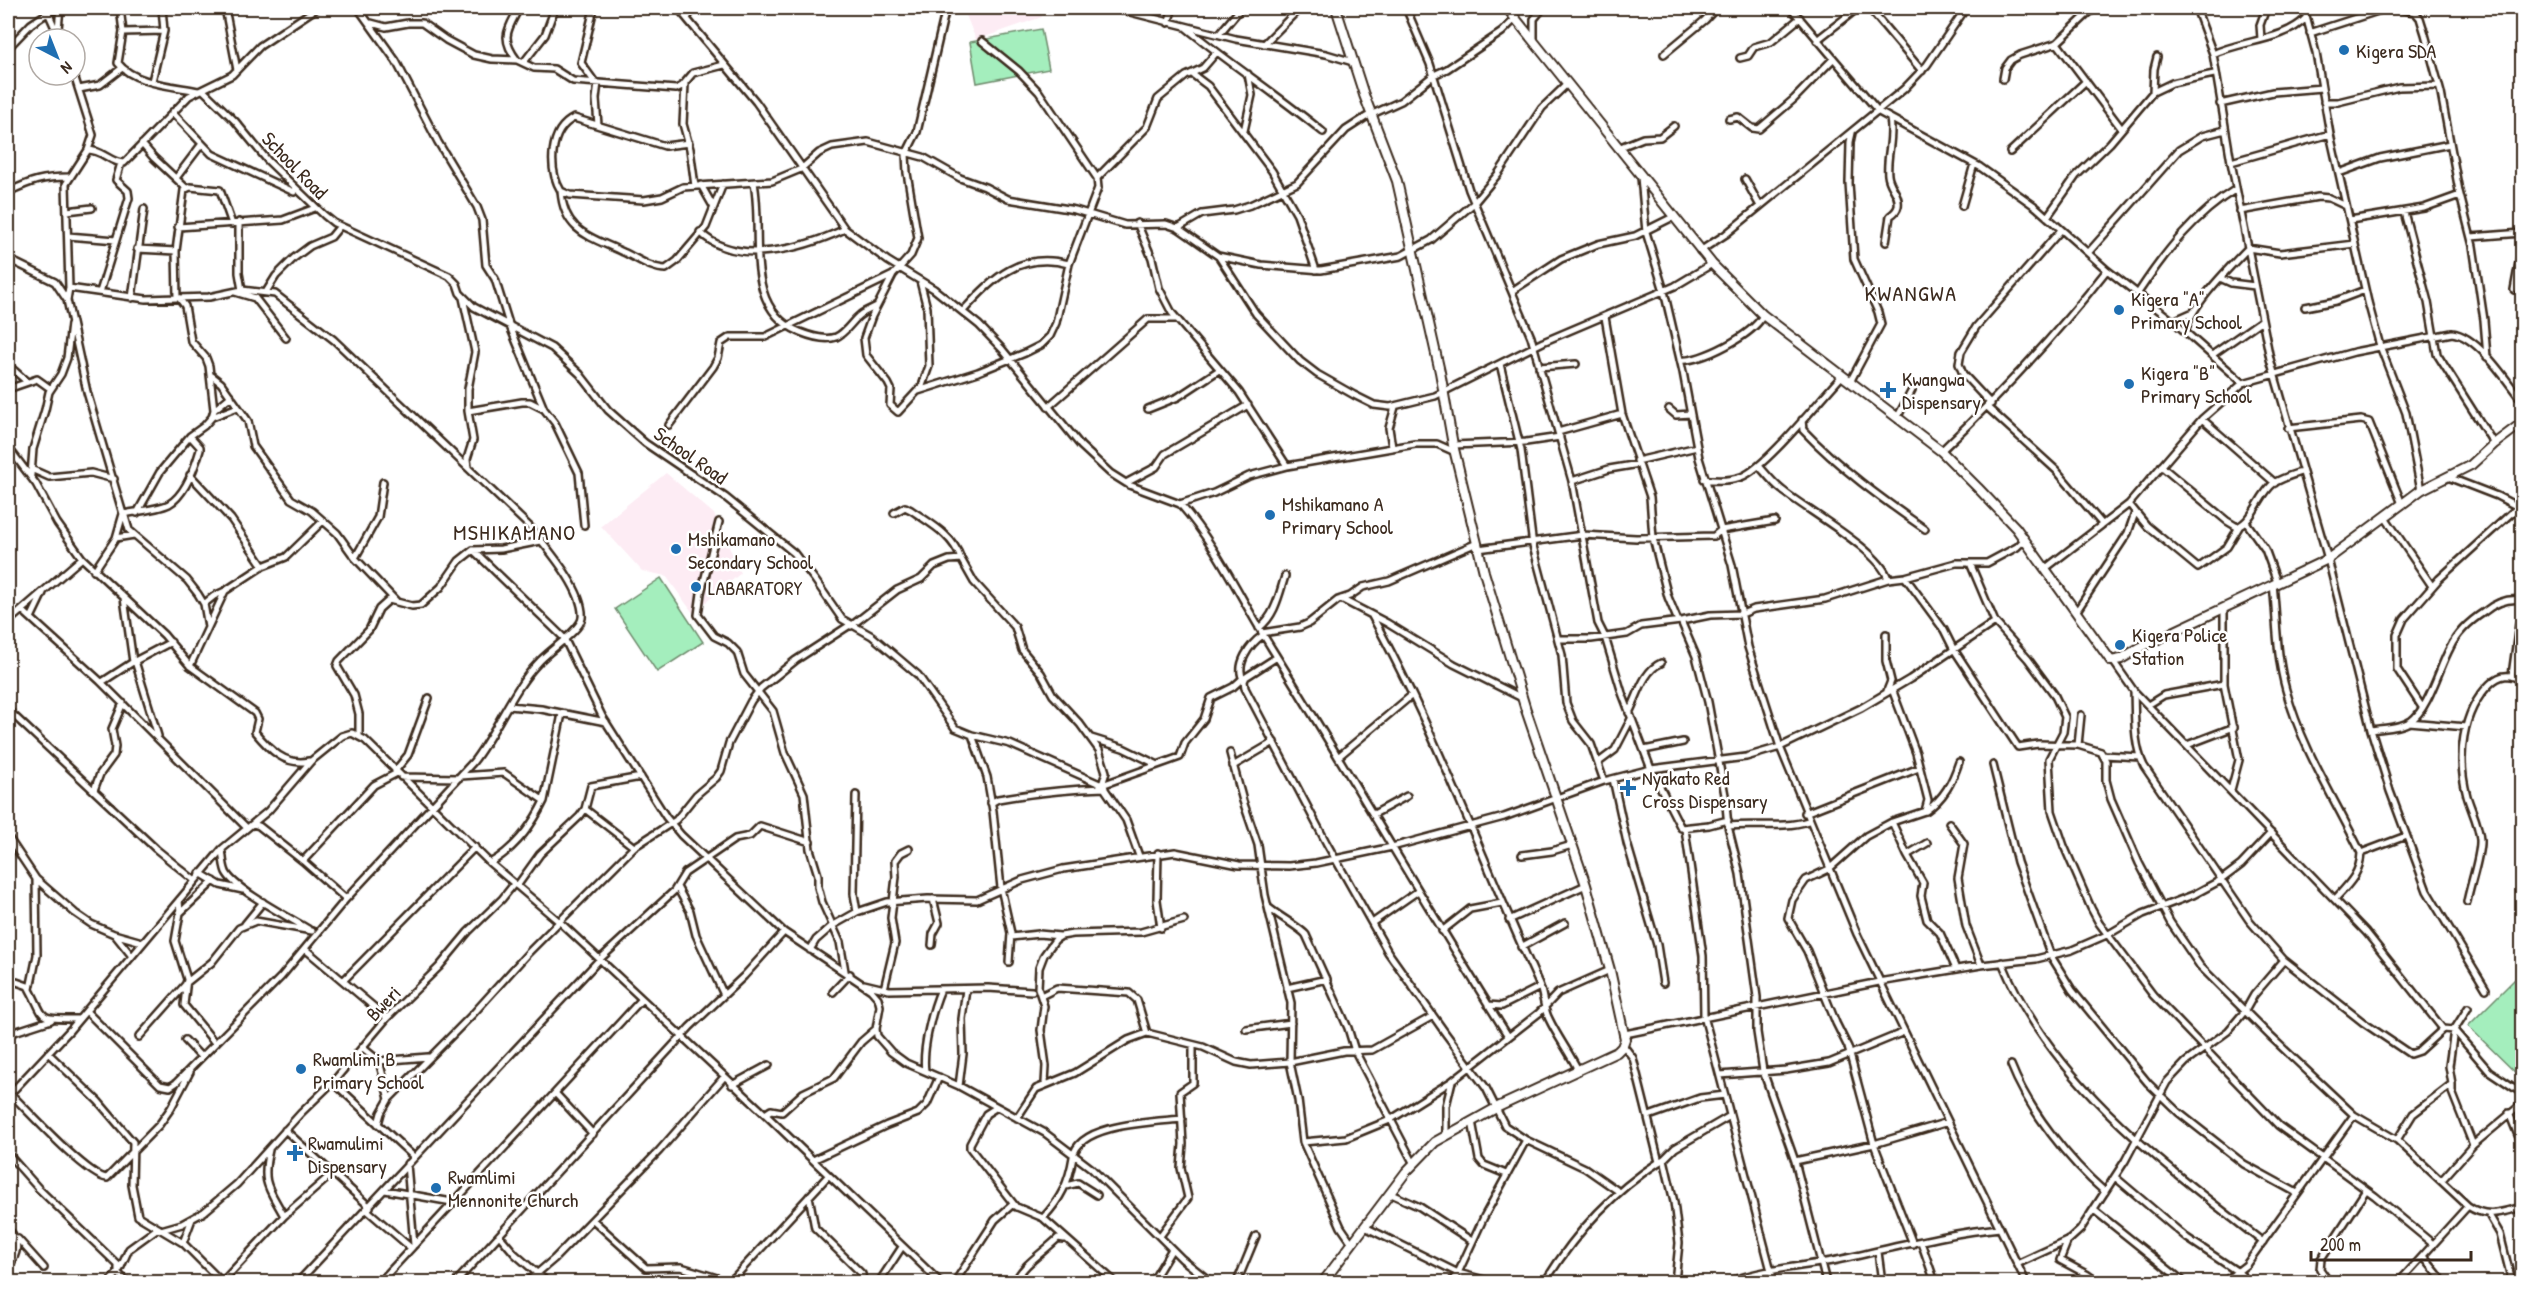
<svg xmlns="http://www.w3.org/2000/svg" width="2530" height="1290" viewBox="0 0 2530 1290" font-family="'Patrick Hand',sans-serif">
<rect width="100%" height="100%" fill="#fff"/>
<filter id="ink" filterUnits="userSpaceOnUse"><feTurbulence type="fractalNoise" baseFrequency=".0167" numOctaves="2"/><feDisplacementMap in="SourceGraphic" scale="12" xChannelSelector="R" yChannelSelector="G"/><feConvolveMatrix kernelMatrix="1 2 1 2 8 2 1 2 1" color-interpolation-filters="sRGB"/></filter>
<g filter="url(#ink)">
<path fill="#fdecf4" d="M963 8H1039L1042 17 976 40Z
M666 473 714 514 741 573 693 613 666 576 642 571 601 526Z"/>
<path fill="#a4eebd" stroke="#708c6e" stroke-width="1.5" d="M1041 29 1049 69 977 83 970 42Z
M661 578 703 642 657 672 615 609Z
M2522 972V1079L2468 1026Z"/>
<g fill="none" stroke-linecap="round" stroke-linejoin="round">
<g stroke="#3b2a1e" stroke-width="10">
<path id="street" d="M46 8 60 39
M120 8 123 32 118 63C134 84 174 86 198 91
M225 8 237 70
M358 8 396 61 438 142 477 207 482 220 486 265 495 279 509 324 544 409
M678 8 756 102 845 229 888 261 934 289 979 325 1002 349 1081 446 1110 473 1129 485 1180 504 1214 493 1249 476 1287 466 1415 444H1437L1455 452
M1114 8 1236 39 1326 54 1353 62
M1406 8 1430 64 1469 190 1531 337 1572 481 1598 623 1605 637 1622 693 1651 769 1681 828 1709 825 1728 820
M1791 8 1879 112 1980 167 2036 207 2107 270 2173 321 2243 383 2354 352 2452 333C2478 336 2507 381 2522 401
M1869 8 1922 71
M2196 8 2213 54 2231 162 2270 359 2328 559 2371 730 2390 791 2427 891 2486 989
M2304 8 2316 53 2330 134 2368 302 2380 346 2406 413 2421 490
M2394 8 2415 12 2420 18 2425 34 2441 93 2459 191 2473 246 2484 320 2487 357
M687 18 694 8
M371 23 386 27 408 23H422L446 40 474 55 492 59 517 60 534 68 554 69 573 81 676 89 682 86 693 73 724 65
M1168 23 1173 8
M1184 26C1229 63 1278 95 1323 132
M58 29 60 8
M123 32 164 31
M1220 33 1241 8
M2310 33 2387 8
M2261 39 2260 25 2264 14
M1817 40 1858 8
M982 41 1019 71 1039 92 1097 178
M1534 41V19L1543 8
M2057 43 2121 128
M1264 44 1300 8
M8 48 31 24 49 12
M1664 54 1705 20 1716 8
M2213 54C2242 40 2284 41 2306 18
M1740 58 1748 56 1754 47 1771 42 1800 18
M517 60C499 37 509 28 519 8
M524 62 545 35 555 8
M1192 74 1208 86 1272 171 1297 215 1316 270
M2003 79 2005 68 2011 60 2020 55 2057 43 2094 8
M152 81 164 31 162 8
M594 81 581 63 594 8
M685 84 683 124 690 149 695 186
M79 89 100 85 122 68
M203 90 235 121 268 161 324 215 334 223 449 276 457 284 460 293 474 307 552 348 580 374 608 410 645 443 725 497 794 553 815 580 842 619 872 636 918 675 955 728 972 735 1010 744 1102 785 1126 820 1139 856
M2153 92 2154 69 2157 57
M2324 102H2338L2399 87 2438 86
M2220 104 2273 92 2322 88
M172 112 212 154 294 192
M1729 119 1738 117 1752 128 1759 129 1794 99 1833 59
M598 125 596 99 598 83
M1244 131 1252 95 1248 74
M689 143 665 146 574 118C549 130 548 169 561 191L570 195 644 200 662 197 683 187 772 181 801 169 819 153 832 147 868 142 923 157 960 178 985 187 1008 199 1075 210 1125 225 1166 224 1178 228 1218 256 1261 265 1321 270 1401 256 1431 240 1474 203 1498 174 1542 108 1567 84
M142 144 154 158 186 188
M1618 148 1643 138 1660 137 1674 126
M88 150C103 150 110 163 124 163L189 96 232 75 260 46 317 8
M2010 152 2086 81
M2231 162 2330 134
M2339 173 2380 158 2450 144
M1641 177 1646 232 1664 291 1683 372 1699 458 1732 565 1748 647 1780 747 1857 934 2026 1282
M176 178 201 145
M1745 179 1760 206
M754 183C764 233 741 308 800 332 810 336 825 341 836 337 846 333 852 321 860 315 865 311 871 309 877 306
M701 185 713 206
M561 191C564 233 592 237 623 252 637 258 651 269 666 269L677 261 706 227 723 184
M8 192C31 181 42 177 69 177
M1962 206 1974 164
M67 211 92 208
M2240 211 2318 197 2329 198 2346 206
M2404 212 2428 302 2437 354 2494 444
M2047 217 2076 176 2110 143 2153 92 2172 83 2214 74
M2350 220 2424 208 2460 195
M239 222V273L242 290
M1137 223 1152 258 1159 288 1172 313 1239 392 1287 466
M178 227 283 220 315 208
M1178 228 1202 214 1234 210 1250 205 1297 183 1346 130 1366 117 1401 101 1434 75 1447 69 1502 32 1516 18
M700 232C736 268 804 248 845 229
M68 236 116 240
M2471 237 2522 233
M1886 242 1890 216C1894 213 1897 211 1898 206 1900 193 1889 187 1888 175 1886 156 1894 138 1890 119
M137 249 176 251
M1700 251 1726 234 1904 89 1927 65 1966 8
M2088 253 2179 150 2202 136 2225 130
M1219 257 1256 314 1300 361 1317 374 1354 395 1374 405 1390 407 1435 396 1543 342 1675 286 1712 264
M8 259 55 282 67 300 87 392 123 514 116 538 94 571
M2220 278 2231 283 2255 286
M920 281 927 308 929 366 922 386 898 412 890 405 891 389 888 383 866 355 864 338 872 316 893 275 911 255 918 238 907 173 906 154 917 132 946 8
M69 288 146 299 209 297 242 290 275 294 334 340 531 528C547 548 585 591 582 618 580 631 548 651 538 663 512 690 497 731 473 762L346 899 281 977 176 1083 170 1087 160 1085 86 1011
M2514 290 2522 246
M1512 291 1561 259 1598 244 1635 236 1673 217
M100 292 129 198 128 191 116 180 121 163
M235 292 255 298 286 338
M266 292 276 276 294 258 310 246 331 237 340 226
M2138 293C2165 252 2195 214 2236 189
M132 298 144 209
M177 298 176 251 184 190 190 187 220 190 232 224
M179 298 185 306 191 341 206 358 209 366 214 410
M463 298 475 352 468 389V411L473 440 467 459 468 467
M67 300 69 288 66 184 88 150 93 135 74 75
M2305 307 2336 301 2365 290
M963 311C994 277 1021 251 1069 264
M1605 317 1622 414 1650 497 1653 538 1668 597 1678 621
M2173 321 2191 313
M2186 332C2187 309 2232 265 2248 248L2280 253 2355 244
M2212 355 2262 320
M1680 360C1700 363 1755 334 1763 315
M1500 364 1521 450 1533 546 1562 655 1566 703 1573 721 1591 744 1604 781
M8 365 26 381
M1539 367 1576 364
M212 376 221 383 248 421 253 446 291 499 312 511 337 533 355 558 396 601
M1850 382 1881 324 1878 312 1854 259 1849 183 1850 142 1852 133
M8 389 37 379 51 389
M918 391 978 372 1025 353 1041 345 1050 336 1056 323 1069 264 1098 188 1097 178 1147 127 1158 99 1186 76 1203 68 1216 53
M1991 404 1963 374 1959 364 1961 352 1976 327 2061 230
M1048 407 1148 319H1175
M1987 407 2056 470 2102 524
M1148 409 1178 397 1219 370
M1669 409 1676 415 1690 414
M468 411 522 402H530L544 409 555 423 579 473 584 525
M212 417 238 407
M1897 418 1912 390
M2202 419 2275 483
M1802 420 1803 430C1839 468 1882 499 1925 529
M669 425 713 367 718 358 721 343 730 337H765L893 275
M2288 428 2361 420 2369 422 2402 504
M1558 432 1622 414
M1453 445 1526 442 1560 437
M8 447 36 484 57 523 82 558 164 635 190 666 255 713 258 719 255 732C270 750 285 766 309 761
M1392 447 1389 428 1395 407
M1941 451C2001 394 2056 335 2107 270
M1637 461 1697 447
M2161 466 2227 521 2237 527C2254 521 2259 494 2274 483 2282 478 2292 475 2301 472
M1760 467C1767 475 1774 484 1782 490 1806 510 1881 551 1888 579
M31 469 49 477 91 473 114 479
M31 475 33 449 45 410 49 392 61 374 67 358 71 324
M190 475 231 519 263 566
M2448 477 2497 496 2522 509
M1704 479C1717 481 1729 481 1741 477 1765 469 1821 398 1842 376
M1572 481 1609 469 1639 464
M1126 483 1156 467 1165 454 1248 405
M1180 504C1218 547 1241 600 1272 649 1352 777 1427 908 1508 1036
M2129 504 2147 526 2198 568 2227 547 2239 527
M124 513 129 530 187 580 198 594 204 604 208 627
M137 513 160 472 190 436 204 426 212 417 214 410 231 396
M894 513 905 507 911 510C931 524 953 535 961 559
M123 514C134 512 159 509 169 504 185 495 195 467 200 450V447L190 436
M2385 517 2432 586
M719 522 701 593 698 615 714 636 728 643 737 652 744 674 773 711 785 753 804 794 810 849 818 875V887L822 902 840 942 845 971
M2246 522 2265 549 2277 582
M116 538 134 535
M1478 549 1583 535 1636 538 1714 536 1721 530 1775 521
M473 550 564 638 602 716 666 817 681 835 784 932 871 990 878 998 880 1006 876 1029 877 1036 891 1052 906 1063 959 1086 1045 1133 1091 1168 1182 1259 1211 1282
M355 558 378 517 383 482
M1970 563 1995 622 2028 659 2054 694 2065 717 2063 732 2049 759 2052 811 2064 846 2091 908 2099 923 2153 995 2279 1126 2375 1196 2433 1244
M2046 568 2129 504 2202 419 2243 383
M1905 577 1944 630 1953 648 2018 747 2038 744 2078 745 2101 752 2106 761V780L2111 799 2139 863 2170 922 2200 966 2270 1036 2354 1115 2397 1140 2468 1206C2487 1219 2502 1212 2522 1207
M2273 584C2277 620 2276 655 2286 690 2302 749 2335 799 2361 853 2360 874 2349 884 2335 899
M124 598 133 662
M1341 599 1387 623 1454 664 1522 698
M204 604 214 596 225 591
M2224 608V684L2239 760 2231 790
M22 610 100 681 247 828
M2076 612 2128 533 2135 513
M1372 616C1437 734 1483 862 1539 984 1544 995 1543 1008 1549 1019 1557 1036 1569 1052 1578 1070
M31 618 43 593
M1681 621 1710 615 1742 614 1754 609 1825 599 1888 579 1905 577 1956 563H1987L2017 547 2024 540
M8 622 82 558
M851 626 897 590 921 579 934 566 949 560 961 559 974 582 1015 627 1022 650 1041 673 1053 695 1080 724 1099 750 1106 772 1102 785
M1259 628C1275 616 1279 595 1285 576
M1262 633 1300 627 1309 623 1338 600 1350 596 1363 587 1389 581 1477 543
M1886 634V661L1891 681 1887 691
M1558 639H1591L1627 634 1641 626 1681 621 1696 656 1708 702 1725 795 1728 826 1740 874 1757 997V1032L1763 1071 1795 1161 1826 1282
M1277 657 1246 677 1244 681 1245 688 1327 844 1388 952 1446 1034 1486 1088 1505 1126 1526 1140 1585 1168 1618 1191
M135 661 158 736
M2113 661 2134 691 2366 932 2443 1029 2454 1030 2449 1066 2452 1084 2413 1114 2397 1140
M190 666 225 591 263 566 286 557 323 521
M2512 675 2519 624 2522 613
M1244 681C1234 665 1250 644 1263 635
M102 682 133 662 171 642
M1892 689 1916 753 1928 800 1925 811 1892 822 1866 836 1829 869 1806 880 1792 900 1788 918 1807 951 1836 1023 1848 1047 1874 1144 1913 1244
M2134 691C2135 715 2133 744 2144 766L2249 920 2284 960 2364 1023 2410 1054 2419 1051 2443 1029
M2148 705 2164 695 2224 684
M509 706 541 709 606 722
M2422 707 2397 669V635L2404 619 2439 579 2518 507
M8 710 156 849 194 880
M1629 713C1638 696 1643 671 1661 663
M2409 722 2466 727
M2371 730C2383 728 2401 728 2411 721 2429 708 2439 668 2450 648 2457 633 2470 621 2484 612 2495 603 2508 598 2522 600
M359 735V714L354 695 337 666 339 661 369 630 379 609 389 600 412 606 421 605 441 587 459 561 473 550 501 549 541 541
M972 735 987 777 993 811 1001 888 1011 933 1009 962
M1091 738 1123 748 1156 764
M2078 745 2081 715
M2187 745 2234 727
M1644 750 1683 742
M1230 753 1243 801 1258 845 1265 895 1291 1003 1290 1062 1298 1100 1303 1142 1341 1227 1352 1243
M2104 755 2140 757
M1338 757 1412 695
M1599 762 1615 750 1631 719
M1993 765 2017 862 2051 956 2072 990 2148 1083 2178 1112 2244 1164 2297 1193
M1233 766 1274 742
M395 771 408 755 429 698
M461 776 504 773 544 801
M401 777 459 778
M1613 779 1627 843 1657 945 1663 983
M1102 785 1180 757 1185 743 1204 719 1211 698 1233 687 1242 679
M94 790 100 774 114 755 115 746 112 729 123 703
M856 795 854 894 857 912
M991 803 998 799C1033 793 1069 789 1105 788
M585 809 634 847
M1926 811C1944 798 1952 783 1959 762
M1805 813 1919 768
M1374 814 1407 796
M1892 822 1907 855 1923 883 1921 896 1927 920 1940 933 1956 969
M1949 823 1964 844 1958 878 1966 926 1981 965
M253 824 259 826 303 861 346 899
M1728 826C1755 823 1783 829 1808 821
M1685 829 1703 956 1704 1016 1774 1282
M8 837 36 879 75 913 91 924 114 934 142 942
M222 849C223 856 223 865 226 872 234 889 290 918 308 929
M1158 853 1157 900 1161 928
M2361 853 2406 836
M1522 855 1552 851 1572 845
M1907 855 1927 843
M303 861 374 785 397 773
M490 863C514 849 532 826 544 801L562 714
M200 873 220 885 243 890
M517 886 540 854 580 816 585 809 591 786 641 777
M677 887 690 911 696 935 723 993
M179 900 180 913 175 941 187 979 184 1005 215 1043
M2467 902C2470 885 2481 855 2480 840 2479 824 2471 810 2467 796 2457 759 2461 712 2490 684 2500 674 2510 673 2522 681
M1268 907C1277 915 1302 929 1306 935L1348 1028 1355 1051 1414 1164
M180 913 214 881
M1509 920 1586 885
M1372 923 1418 891
M245 924 263 902
M1442 931 1470 909 1502 903
M115 935 131 955
M1011 937 1039 934 1060 936
M932 945 933 934 939 923 933 899
M1521 947 1565 923
M305 949 387 1018
M810 950 816 940 832 926 857 912 887 902 928 899 977 900 1022 880 1063 869 1175 852 1239 865 1289 866 1316 863 1392 847 1504 817 1604 781 1651 769 1746 757 1780 747 1861 708 1910 679 1995 622
M2002 962C2050 1081 2165 1166 2263 1242
M8 979 28 986C47 1020 35 1019 78 1019
M343 981 475 847
M186 983 212 962 239 928 256 921 312 931
M864 984 889 990 988 988 1032 991
M1287 988 1327 979
M30 989 37 955 36 879
M884 989 895 943 891 918 896 877 895 861 901 853 909 849
M833 992 850 974
M1041 996 1057 988 1129 993 1137 1000 1147 1033
M1488 1005 1502 1006 1540 987
M2468 1008 2454 1030 2489 1071 2522 1093
M1246 1029 1291 1023
M8 1034 51 1020
M1625 1034 1879 982 1981 965 2036 959 2072 950 2109 934 2143 914 2193 895 2221 880 2241 865 2271 833
M139 1037 185 985
M185 1040 201 1057
M1623 1045 1633 1058 1659 1162 1664 1159 1674 1202 1679 1243 1675 1282
M363 1048 379 1061 428 1057
M48 1053 98 1101 133 1142 132 1185 138 1216 183 1243 222 1282
M379 1061 389 1099
M2011 1065C2028 1109 2069 1161 2105 1192
M925 1071C922 1049 932 1010 941 989
M1720 1075 1786 1070 1829 1063 1904 1032
M333 1082 414 1157
M1045 1083 1046 1066 1041 1030 1044 1006 1038 988 1039 968 1044 955 1055 940 1061 936 1073 934 1141 932 1184 920
M2452 1084V1092L2473 1145
M732 1085 769 1065
M959 1086 963 1054 962 1019 966 989
M10 1093C27 1110 88 1177 107 1178L159 1125 171 1108 190 1072
M555 1093 593 1134
M8 1096 70 1030 222 849 268 811 311 761 342 736 352 733 365 740 490 863 562 924 765 1114 940 1282
M997 1107 986 1114 970 1144V1148L1016 1207
M2509 1113 2520 1140 2522 1155
M765 1114 771 1110 782 1112 803 1093 834 1078 861 1042 876 1029
M1649 1116 1700 1098 1725 1095
M1017 1118 1036 1089 1075 1073 1128 1040 1147 1033 1203 1047 1236 1062 1251 1065 1290 1062 1344 1051 1372 1050 1433 1016
M1472 1121 1479 1159 1484 1165 1506 1174
M378 1124 381 1113 389 1099 472 1015 528 953 634 847 676 820 696 795 716 778 721 771 729 743 751 701 761 688 796 660 850 625
M285 1130 370 1207
M1446 1135V1106L1452 1081
M1303 1142 1346 1138 1390 1120 1452 1081 1539 1013 1558 993 1610 970
M269 1150C261 1184 269 1188 284 1216
M8 1154 39 1189 118 1265V1273L109 1282
M1664 1159 1675 1148 1730 1116
M813 1160 887 1125 918 1113 927 1104 939 1077
M1795 1161 1874 1144 1948 1122
M407 1164 414 1245
M2115 1177 2187 1238 2238 1272 2249 1282
M2441 1181 2473 1145 2522 1104
M1066 1186 1078 1183 1097 1195
M385 1190 452 1202
M1391 1194 1420 1207 1472 1241
M809 1196 815 1228 862 1274 863 1282
M367 1210 411 1248
M2094 1210 2184 1282
M2489 1215 2500 1234 2512 1282
M1043 1218C1061 1199 1069 1182 1073 1157 1078 1123 1155 1122 1182 1119
M593 1220 646 1268 681 1267 730 1282 828 1176
M1365 1227 1458 1273 1492 1282
M8 1229C21 1242 18 1253 8 1268
M161 1230 182 1224 204 1212 237 1184 301 1113 333 1082 387 1018 439 967 468 932 502 899 514 884
M499 1235 515 1254 547 1282
M1160 1236 1188 1198 1181 1168 1183 1144 1180 1092 1193 1083V1045
M18 1239 44 1268
M2068 1240 2060 1260 2088 1275 2098 1282
M1921 1242 1935 1282
M183 1243 192 1219
M1878 1252 1882 1282
M2423 1256 2444 1282
M2017 1264 2069 1240 2080 1230 2125 1161 2167 1082 2186 1062 2228 1031 2245 1011 2254 995 2284 960
M120 1269 129 1249 158 1228
M118 1273 127 1282
M222 1282 284 1216 333 1173
M298 1282 599 960 674 891 685 873 735 839 750 836 760 826 810 842
M380 1282 641 1000
M456 1282 690 1027 744 976 784 932
M527 1282 554 1259 659 1151 724 1077
M879 1282 902 1247
M955 1282 995 1220 1012 1205 1043 1218 1115 1282
M1015 1282C1024 1263 1043 1253 1058 1238L1064 1239
M1152 1282 1172 1249
M1237 1282 1256 1236
M1451 1282 1458 1273 1484 1217 1526 1140
M1545 1282C1575 1233 1611 1193 1659 1162
M1728 1282C1763 1269 1800 1267 1837 1260 1891 1249 1945 1233 2000 1228
M2224 1282 2246 1265 2354 1115
M2329 1282 2320 1269 2321 1259 2366 1190
M2399 1282 2468 1206"/>
</g>
<g stroke="#3b2a1e" stroke-width="12">
<path id="secondary" d="M1507 8 1712 264 1763 315 1941 451 1978 488 2016 528 2111 661 2121 659 2141 647 2328 559 2421 490 2471 465 2494 444 2522 423
M1323 1282 1406 1172 1435 1142 1498 1107 1617 1052 1622 1047 1625 1039 1610 970 1586 885 1526 710 1484 572 1453 445 1440 372 1397 181 1364 95 1336 8"/>
</g>
<use href="#street" stroke="#fff" stroke-width="5"/>
<use href="#secondary" stroke="#fff" stroke-width="8"/>
</g>
</g>
<g fill="#1f6fb2" stroke="#fff" stroke-width="2">
<circle cx="2344" cy="50" r="6"/>
<circle cx="2119" cy="310" r="6"/>
<circle cx="2129" cy="384" r="6"/>
<path d="M1885 381h6v6h6v6h-6v6h-6v-6h-6v-6h6z"/>
<circle cx="1270" cy="515" r="6"/>
<circle cx="676" cy="549" r="6"/>
<circle cx="696" cy="587" r="6"/>
<circle cx="2120" cy="645" r="6"/>
<path d="M1625 779h6v6h6v6h-6v6h-6v-6h-6v-6h6z"/>
<circle cx="301" cy="1069" r="6"/>
<path d="M292 1144h6v6h6v6h-6v6h-6v-6h-6v-6h6z"/>
<circle cx="436" cy="1188" r="6"/>
</g>
<g text-anchor="middle" dominant-baseline="central" stroke-width="5" stroke-linejoin="round" paint-order="stroke">
<g font-size="20" fill="#3b2a1e" stroke="#fff" text-anchor="start">
<text x="2356" y="50">Kigera SDA</text>
<text x="2131" y="298">Kigera "A"<tspan x="2131" dy="23">Primary School</tspan></text>
<text x="2141" y="372">Kigera "B"<tspan x="2141" dy="23">Primary School</tspan></text>
<text x="1902" y="378">Kwangwa<tspan x="1902" dy="23">Dispensary</tspan></text>
<text x="1282" y="503">Mshikamano A<tspan x="1282" dy="23">Primary School</tspan></text>
<text x="688" y="538">Mshikamano<tspan x="688" dy="23">Secondary School</tspan></text>
<text x="708" y="587">LABARATORY</text>
<text x="2132" y="634">Kigera Police<tspan x="2132" dy="23">Station</tspan></text>
<text x="1642" y="777">Nyakato Red<tspan x="1642" dy="23">Cross Dispensary</tspan></text>
<text x="313" y="1058">Rwamlimi B<tspan x="313" dy="23">Primary School</tspan></text>
<text x="308" y="1142">Rwamulimi<tspan x="308" dy="23">Dispensary</tspan></text>
<text x="448" y="1176">Rwamlimi<tspan x="448" dy="23">Mennonite Church</tspan></text>
</g>
<g font-size="20" fill="#3b2a1e" stroke="#fff">
<text transform="translate(295 165) rotate(46)">School Road</text>
<text transform="translate(691 455) rotate(35)">School Road</text>
<text transform="translate(383 1003) rotate(-46)">Bweri</text>
</g>
<g font-size="22" letter-spacing="1.5" fill="#3b2a1e" stroke="#fff">
<text x="1911" y="293">KWANGWA</text>
<text x="515" y="532">MSHIKAMANO</text>
</g>
</g>
<rect width="2530" height="1290" fill="none" stroke="#fff" stroke-width="30"/>
<rect x="15" y="15" width="2500" height="1260" fill="none" stroke="#3b2a1e" stroke-width="2" filter="url(#ink)"/>
<g transform="translate(57 57) rotate(138)"><circle r="28" fill="#ffffff" stroke="#b1aaa5" stroke-width="1.5"/>
<path d="M0-4.5L10 22L0 15L-10 22Z" fill="#1f6fb2"/>
<text y="-9" font-size="16" font-weight="bold" text-anchor="middle" fill="#3b2a1e">N</text>
</g>
<path d="M2311 1251v9h160v-9" fill="none" stroke="#3b2a1e" stroke-width="3"/>
<text x="2320" y="1251" font-size="18" fill="#3b2a1e" stroke="#ffffff" stroke-width="4.5" paint-order="stroke">200 m</text>
</svg>
